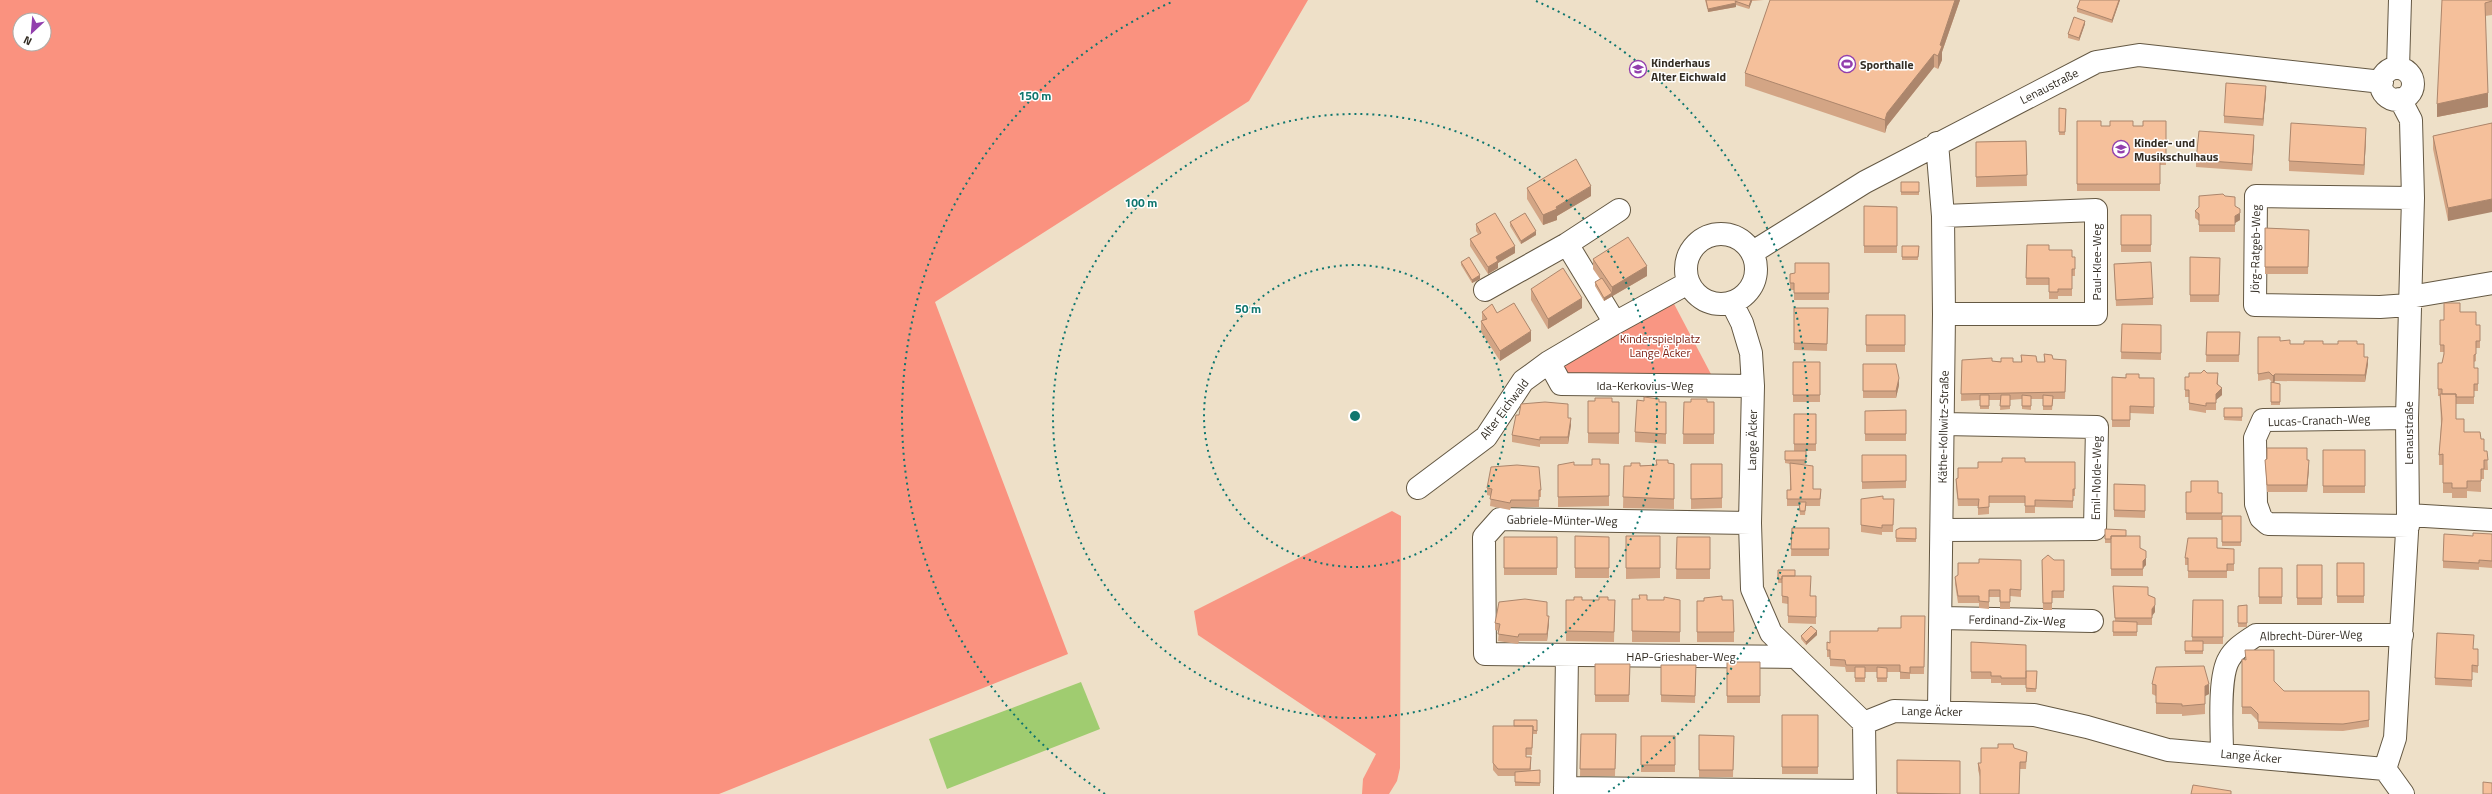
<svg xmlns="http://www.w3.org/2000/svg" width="2492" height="794" viewBox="0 0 2492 794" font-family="'Titillium Web',sans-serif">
<rect width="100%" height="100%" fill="#eee0c8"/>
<path fill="#f99683" d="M1672 300 1712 376 1564 377 1561 367Z
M1392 511 1401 516 1400 768 1397 781 1389 794H1362L1363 779 1376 754 1198 635 1194 611Z"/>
<path fill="#fa927f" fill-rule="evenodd" d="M0 0H1308L1249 101 935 302 1068 654 719 794H0ZM20 20H44V44H20Z"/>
<path fill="#a0cc70" d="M1081 682 1100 729 947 789 929 739Z"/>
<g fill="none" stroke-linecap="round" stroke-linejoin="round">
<g stroke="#645843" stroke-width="24">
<path id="street" d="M2398 68 2400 0
M2381 84a16 16 0 1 1 32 0a16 16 0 1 1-32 0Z
M1937 143 1943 216 1944 314 1939 711
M1943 216 2096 210V314H1944
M1686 269a35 35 0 1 1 70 0a35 35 0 1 1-70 0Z
M1567 244 1619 210
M1753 252 1865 182 2096 62 2139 55 2382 82
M1485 290 1567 244 1615 323
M2410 297 2492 283
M1732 303 1742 323 1751 353 1753 386 1750 523 1752 589 1771 633 1864 723
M2409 305 2380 307 2255 305 2256 196 2413 198
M1549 362 1561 384 1753 386
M2407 418 2263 420 2255 438 2256 504 2261 518 2268 524 2408 526
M1418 488 1486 437 1523 381 1549 362 1615 323 1688 283
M2408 515 2492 520
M1750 523 1500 519 1484 537 1485 654 1796 657
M1942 530 2095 529 2097 427 1944 424
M1941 618 2092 621
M1864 723 1894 711 2034 715 2087 727 2168 750 2385 769 2403 794
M1864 723 1865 794
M2222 753C2222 731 2218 677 2229 659 2235 648 2246 642 2256 635H2402
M2385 769 2395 738 2408 515 2407 418 2413 198 2411 120 2400 99
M1565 788 1865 791
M1565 794 1567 655"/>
</g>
<use href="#street" stroke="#fff" stroke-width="22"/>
</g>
<path fill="#d3a585" d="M1705 0H1764L1752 1 1749 9 1736 5V7L1708 12Z
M1770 0H1960L1942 52V60L1938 69 1934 67 1887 126 1885 133 1745 86V73Z
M2080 0H2120L2112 23 2077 12V8Z
M2442 0H2492V15L2485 16 2488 107 2437 117Z
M2085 24 2079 41 2068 38V34Z
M2266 93 2263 126 2224 123V116Z
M2059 108 2066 109 2065 135H2059Z
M2077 121 2101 126H2143L2166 121V165H2160V191H2077Z
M2492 123 2448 221 2433 149V136Z
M2366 138 2364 175 2289 171V161Z
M2026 141 2027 186 1976 187V142Z
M2254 142 2252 171 2196 167V160Z
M1901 182H1919V195H1901Z
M1527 188 1591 196 1557 216V220L1543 225 1527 199Z
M1864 206 1897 207V253H1864Z
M2235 206 2240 220 2235 223V232H2199V221L2195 218V211Z
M2121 215H2151V252H2121Z
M1510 222 1536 235 1521 244 1510 226Z
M1476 224 1515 253 1498 263V268L1488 274 1470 246V239L1478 234 1476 231Z
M2265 228 2309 230 2308 274H2265Z
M2027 245 2049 250 2072 257H2075V276H2072V296H2058V299H2049V285H2026Z
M1902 246H1919L1918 260H1902Z
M2190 257 2220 258 2219 302H2190Z
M1593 259 1647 276 1604 301 1595 286V282L1600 279 1593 269Z
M1461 262 1480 279 1472 283 1461 265Z
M1829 263V300H1794V290H1790V274L1795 273Z
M2114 264 2153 298V305L2116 306Z
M1531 289 1582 308 1548 329 1531 300Z
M1794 308H1828L1827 351 1794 350Z
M1482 312 1497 313 1531 341 1500 361 1481 332V321H1482Z
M2460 312 2476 325H2480V348H2476V361L2474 362V368H2478V391H2474V404H2456V419L2464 432 2481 439 2484 451H2487L2488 470H2484V479H2481V492L2467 491V498H2452V493H2443V465H2439V455L2441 424 2440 396H2438V363H2442L2444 352H2440V320H2444Z
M1866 315H1905V352H1866Z
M2122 324 2161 325V360L2121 359Z
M2207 332H2240L2239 362H2206Z
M2258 337 2280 341 2290 344H2357L2368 364 2365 382 2275 381 2274 383 2280 384V405H2271V382H2272L2269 379 2258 381Z
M2044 354 2066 367 2065 399H2053L2052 410H2043V399H2031V410L2022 409V399L2010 400V409L2000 410 2001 400H1989V409H1980V400L1961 401 1962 360 2021 362V355L2037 362H2044Z
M1793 362H1820V402H1793Z
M1863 364 1899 385 1896 398H1863Z
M2207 373 2218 380V384L2222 395 2216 400V410H2206V413L2189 410V397H2185V377H2189Z
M2112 377 2154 378V414L2130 413V427H2112Z
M1588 401 1619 402V444L1588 443Z
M1666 402V444L1635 442V432Z
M1684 402H1714V444H1683Z
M2224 408H2242V421L2224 420Z
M1906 410V441H1865V411Z
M1794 414H1816V451H1794Z
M1568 418 1571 425 1568 444H1540V447L1512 442V435Z
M2323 450H2365V493H2323Z
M1785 451H1806V464H1796L1813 489H1821L1820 506H1806L1805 515H1800L1799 506H1787V490H1790V464L1785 463Z
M1862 455H1906V488L1862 489Z
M1656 460 1668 463 1674 464V509L1623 508 1624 466 1656 465Z
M2265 460H2307L2309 467 2307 492H2267Z
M2025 462H2075V496H2073V508L2035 507V513H2025V503H1989V514L1978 515V506H1958L1956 486V479L1978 468Z
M1600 464H1609V506L1558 507V465H1592Z
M1691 464H1722V508L1691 509Z
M2114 484 2145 485V518L2114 517Z
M1487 488 1541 490V497H1539V507H1511L1510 510 1490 506 1491 496 1487 495Z
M2186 492 2222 493V516H2241V546H2222V520H2186Z
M1861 499H1894L1893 532H1882V535L1861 532Z
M1792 528H1829V556H1791Z
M1916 528V542H1896V530Z
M2105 529 2126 536 2140 548 2146 565 2143 568V576H2111V543H2105Z
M2492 534V568L2479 567V570L2443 568V561L2473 536Z
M1575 536 1609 537V578H1575Z
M1626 536H1660V578L1626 579Z
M1504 537H1557V575H1504Z
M1677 537H1710V579H1676Z
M2234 549V571H2227V578H2188V565H2185V558Z
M2021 560V597L2010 596V609H2000V597H1989V609L1979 608V603H1958L1955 584V577L1979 563Z
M2042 560H2064V598H2052V610H2043Z
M2337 563H2364V603H2337Z
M2297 565H2322V605H2297Z
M2259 568H2282V604H2259Z
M1778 570 1795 576 1811 596H1816V624L1788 623V604L1782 603V583H1778Z
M2113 586 2148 595 2155 598V612L2152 615V625H2137V636H2113V621H2115Z
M1632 599 1647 600H1680V642H1632Z
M1566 600H1615L1614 642 1566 641Z
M1722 600 1734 632V642H1697V601Z
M2193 600H2223V644H2203V654H2185V641H2192Z
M2247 605V627H2238V606Z
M1547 616 1549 623 1547 641H1519L1518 644 1498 641 1499 631 1495 630V623Z
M1925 616 1924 674H1910V679H1900V672H1887V682H1877V672H1865V682H1855V672H1846L1845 667 1830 666V657H1827V642L1830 643 1878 631 1901 628Z
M1817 635 1806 645 1801 639V636Z
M1971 642 2026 677 2037 671 2036 692H2026V685H2001V683H1991V679H1971Z
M2473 649H2478V673L2472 672V687L2435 685V678Z
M1727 662H1760V703H1727Z
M1595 664H1630L1629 702H1595Z
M1661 665H1696L1695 703 1661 702Z
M2242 673 2274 681 2284 691H2369V727L2343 731 2258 729V721L2251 714H2242Z
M2152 684 2209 694 2205 696V714L2182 716V714H2156V696L2152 694Z
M1782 715H1818V774H1782Z
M1537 720V734H1533L1532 755H1526V757H1531V771L1540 770V786H1515V776H1498L1493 770V726H1514Z
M1581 734H1616L1615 776H1580Z
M1699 735 1734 736 1733 777H1699Z
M1641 736H1675V772H1641Z
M2027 752 2026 769H2020L1980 777 1978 770V763H1981Z
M1897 760 1960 761V794H1897Z"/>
<path fill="#ac866c" d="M1751 0H1752V1L1749 9V6Z
M1955 0H1960L1942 52V60L1938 69V56L1940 45Z
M2119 0H2120L2112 23V20Z
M1736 3V7L1708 12V9Z
M2085 21V24L2079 41V38Z
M1934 54V67L1887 126 1885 133V120L1887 113Z
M2266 86V93L2263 126V119Z
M2488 93V107L2437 117V104Z
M2366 128V138L2364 175V165Z
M2254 135V142L2252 171V164Z
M1591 186V196L1557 216V220L1543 225V215Z
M2492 199V212L2448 221V208Z
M2240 213V220L2235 223V216Z
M1536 231V235L1521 244V241Z
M1515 246V253L1498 263V268L1488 274V267L1496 257Z
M1647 266V276L1604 301V298L1612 293V287Z
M1480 275V279L1472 283V280Z
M1582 298V308L1548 329V319Z
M1531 331V341L1500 361V351Z
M2368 357V364L2365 382V375Z
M2275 374V381L2273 383V376Z
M1899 378V385L1896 398V391Z
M2222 388V395L2216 400V410V394Z
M1571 418V425L1568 444V437Z
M2309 460V467L2307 492V485Z
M2146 558V565L2143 568V561Z
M2155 605V612L2152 616V609Z
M1549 616V623L1547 641V634Z
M1817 631V635L1806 645V642Z
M2209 684V694L2205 696V686Z"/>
<path fill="#f5c09b" stroke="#ac866c" d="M1706 0H1751L1749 6 1735 1 1736 3 1708 9Z
M1770 0H1955L1940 45 1942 46 1938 56 1934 54 1887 113 1885 120 1745 73Z
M2080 0H2119L2112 20 2077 8Z
M2442 0H2492V1L2485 3 2488 93 2437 104Z
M2074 17 2085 21 2079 38 2068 34Z
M2226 83 2266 86 2263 119 2224 116Z
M2059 108 2066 109 2065 132H2059Z
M2077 121H2101V126H2110V121H2133V126H2143V121H2166V158H2160V184H2077Z
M2291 123 2366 128 2364 165 2289 161Z
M2492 123V199L2448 208 2433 136Z
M2199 131 2254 135 2252 164 2196 160Z
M2026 141 2027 175 1976 177V142Z
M1576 159 1591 186 1556 207 1557 209 1543 215 1527 188Z
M1901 182H1919V192H1901Z
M2223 194 2225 196 2235 197V206L2240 209V213L2235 216V225H2199V214L2195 211 2199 207V196Z
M1864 206 1897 207V246H1864Z
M1495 213 1515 246 1496 257 1498 261 1488 267 1470 239 1481 233 1476 224Z
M1525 213 1536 231 1521 241 1510 222Z
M2121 215H2151V245H2121Z
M2265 228 2309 230 2308 267H2265Z
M1628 237 1647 266 1612 287 1593 259Z
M2027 245H2049V250H2072V257H2075V269H2072V289H2058V292H2049V278H2026Z
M1902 246H1919L1918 257H1902Z
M1469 257 1480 275 1472 280 1461 262Z
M2190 257 2220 258 2219 295H2190Z
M2151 262 2153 298 2116 300 2114 264Z
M1795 263H1829V293H1794V283H1790V274L1795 273Z
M1563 268 1582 298 1548 319 1531 289Z
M1602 278 1612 293 1604 298 1595 282Z
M1514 303 1531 331 1500 351 1481 321 1487 319 1482 312 1492 304 1497 313Z
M2444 303H2460V312H2476V325H2480V341H2476V354L2474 355V368H2478V384H2474V397H2456V394H2442V389H2438V363H2442L2444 354V345H2440V320H2444Z
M1794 308H1828L1827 344 1794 343Z
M1866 315H1905V345H1866Z
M2122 324 2161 325V353L2121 352Z
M2207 332H2240L2239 355H2206Z
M2258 337H2280V341L2290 340V344H2304V341H2323V344H2338V341H2357V344H2364V357H2368L2365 375 2275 374 2273 376 2269 372 2258 374Z
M2044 354 2052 355 2053 359 2066 360 2065 392 1961 394 1962 360 1992 358V361L2001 362V358H2013V362H2022L2021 355 2036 356 2037 362H2045Z
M1793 362H1820V395H1793Z
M1863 364H1896L1899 378 1896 391H1863Z
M2204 370 2207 373H2218L2217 384 2222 388 2216 394V403H2206V406L2189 403V390H2185V377H2189V373H2201Z
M2126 374H2139V378H2154V407L2130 406V420H2112V377L2126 378Z
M2271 382 2280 384V402H2271Z
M2440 394H2456V419H2464V432H2480L2481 439H2484V451H2487L2488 460H2484V469H2481V481H2467V488H2452V483H2443V454L2439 455 2442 419Z
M1980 395H1989V406H1980Z
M2001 395H2010V406H2000Z
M2022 395 2031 396V406H2022Z
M2043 395 2053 396 2052 406H2043Z
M1644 397 1659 399V402H1666V434L1635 432 1637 400 1644 401Z
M1595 398H1612V402H1619V433H1588V401H1595Z
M1691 399H1707V402H1714V434H1683L1684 402H1691Z
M1545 402 1568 404V418H1571L1568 437H1540V440L1512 435 1516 415H1519L1521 404Z
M2224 408H2242V417H2224Z
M1906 410V434H1865V411Z
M1794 414H1816V444H1794Z
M2267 448H2307V460H2309L2307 485H2267L2265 460 2267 459Z
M2323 450H2365V486H2323Z
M1785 451H1806V460H1785Z
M1862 455H1906V481L1862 482Z
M2002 458H2025V462H2075V489H2073V501L2035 500V506H2025V496H1989V507L1978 508 1979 499H1958L1956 479 1958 478V468H1978V462H2002Z
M1592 459H1600V464H1609V496L1558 497V465L1574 462V465H1592Z
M1656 460H1668V463L1674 464V499L1623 497 1624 466H1631V463H1640V466L1657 465Z
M1790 463 1813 466V489H1821L1820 499H1787V490H1791Z
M1691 464H1722V498L1691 499Z
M1517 465 1539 467 1541 490H1539V500H1511L1510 503 1490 499 1492 489 1487 488 1491 467Z
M2191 481H2218V493H2222V513H2186V492H2191Z
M2114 484 2145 485V511L2114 510Z
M1883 496V499H1894L1893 525H1882V528L1861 525V499Z
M1799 502H1806L1805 511H1800Z
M2222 516H2241V542H2222Z
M1792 528H1829V549H1791Z
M1900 528H1916V539L1896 538V530Z
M2105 529 2126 530V536H2111V539H2105Z
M2473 533 2492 534V561L2479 560V563L2443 561 2444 534 2473 536Z
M1575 536 1609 537V568H1575Z
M1626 536H1660V568H1626Z
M2111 536H2140V548L2146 551V558L2143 561V569H2111Z
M1504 537H1557V568H1504Z
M1677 537H1710V569H1676Z
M2188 538H2217V548L2234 549V564H2227V571H2188V558H2185Z
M2048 555 2054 560H2064V591H2052V603H2043L2042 560Z
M1979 559 2021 560V590L2010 589V602H2000V590H1989V602L1979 601V596H1958L1955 577 1958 575V563H1979Z
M2337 563H2364V596H2337Z
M2297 565H2322V598H2297Z
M2259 568H2282V597H2259Z
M1778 570H1795V576H1782V579H1778Z
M1782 576H1811L1810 596H1816V617L1788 616V597L1782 596Z
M2113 586 2148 587V595L2155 598V605L2152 609V618H2115Z
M1639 595H1647V600H1664V597L1680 600V632L1632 631V599H1640Z
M1722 596V600H1733L1734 632H1697V601H1704V598Z
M1574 597H1582V600H1599V597H1608V600H1615L1614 632 1566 631V600H1574Z
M1525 599 1547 602V616H1549L1547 634H1519L1518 637 1498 634 1500 624 1495 623 1499 602Z
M2193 600H2223V637H2192Z
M2247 605V623H2238V606Z
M1901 616H1925L1924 667H1910V673L1900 672V665H1846L1845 660 1830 659V650H1827V642L1830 643V631H1878V628H1901Z
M2113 621 2137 622V632H2113Z
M1811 626 1817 631 1806 642 1801 636Z
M2437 633 2474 635 2473 649H2478V666L2472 665V680L2435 678Z
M2185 641H2203V651H2185Z
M1971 642 2026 645V678H2001V676H1991V672H1971Z
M2245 650H2274V681L2284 691H2369V720L2343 724 2258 722V714L2251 707H2242V659L2246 660Z
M1727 662H1760V696H1727Z
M1595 664H1630L1629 695H1595Z
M1661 665H1696L1695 696 1661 695Z
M2204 666 2209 684 2205 686V704L2182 706V704L2156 703V685L2152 684 2156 667Z
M1855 667H1865V678H1855Z
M1877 667 1887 668V678H1877Z
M2026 671H2037L2036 689 2026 688Z
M1782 715H1818V767H1782Z
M1514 720H1537V731L1533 730V726H1514Z
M1493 726H1533L1532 748H1526V757H1531L1530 769H1498L1493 763Z
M1581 734H1616L1615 769H1580Z
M1699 735 1734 736 1733 770H1699Z
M1641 736H1675V765H1641Z
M1998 744H2013L2014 748 2027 752 2026 762H2020L2019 794H1980V770L1978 763H1981V748H1998Z
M1897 760 1960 761V794L1897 793Z
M1540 770V783L1515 782V772Z
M2483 782 2492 783V794H2483Z
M2193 785 2231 791V794H2191Z"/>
<g fill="none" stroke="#0f766e" stroke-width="2" stroke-dasharray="2 4">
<circle cx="1355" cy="416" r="151"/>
<circle cx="1355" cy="416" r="302"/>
<path d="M1105 794A453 453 0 0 1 1174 1M1536 1A453 453 0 0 1 1605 794"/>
</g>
<defs>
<g id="stadium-ring" transform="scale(0.9)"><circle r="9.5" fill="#fff" stroke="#923fad" stroke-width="1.5"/><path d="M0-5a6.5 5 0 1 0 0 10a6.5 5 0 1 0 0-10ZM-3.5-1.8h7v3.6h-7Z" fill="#923fad"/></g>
<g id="school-ring" transform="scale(0.9)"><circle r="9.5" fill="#fff" stroke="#923fad" stroke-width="1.5"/><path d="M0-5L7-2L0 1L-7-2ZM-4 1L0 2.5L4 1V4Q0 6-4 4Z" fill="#923fad"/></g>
</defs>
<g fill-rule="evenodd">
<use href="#stadium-ring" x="1847" y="64"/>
<use href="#school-ring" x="1638" y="69"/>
<use href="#school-ring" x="2121" y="149"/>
</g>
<g text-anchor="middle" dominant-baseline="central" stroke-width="3" stroke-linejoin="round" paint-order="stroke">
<g font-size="12" font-weight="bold" fill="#332d24" stroke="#fff" text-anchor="start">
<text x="1651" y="62">Kinderhaus<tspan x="1651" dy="14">Alter Eichwald</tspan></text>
<text x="1860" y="64">Sporthalle</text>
<text x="2134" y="142">Kinder- und<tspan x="2134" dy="14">Musikschulhaus</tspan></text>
</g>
<g font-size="12" fill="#332d24" stroke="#fff">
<text transform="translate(2049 86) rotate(-27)">Lenaustraße</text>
<text transform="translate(2255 249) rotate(-89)">Jörg-Ratgeb-Weg</text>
<text transform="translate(2096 262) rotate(-90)">Paul-Klee-Weg</text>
<text x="1645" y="385">Ida-Kerkovius-Weg</text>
<text transform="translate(1504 409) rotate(-53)">Alter Eichwald</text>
<text transform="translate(2319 420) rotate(-2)">Lucas-Cranach-Weg</text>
<text transform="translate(1943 427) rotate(-89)">Käthe-Kollwitz-Straße</text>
<text transform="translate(2408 433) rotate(-90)">Lenaustraße</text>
<text transform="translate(1752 440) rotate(-89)">Lange Äcker</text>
<text transform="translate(2096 478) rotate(-89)">Emil-Nolde-Weg</text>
<text transform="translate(1562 520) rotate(1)">Gabriele-Münter-Weg</text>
<text transform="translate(2017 620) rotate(1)">Ferdinand-Zix-Weg</text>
<text transform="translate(2311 635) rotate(-1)">Albrecht-Dürer-Weg</text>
<text x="1681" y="656">HAP-Grieshaber-Weg</text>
<text transform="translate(1932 711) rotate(1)">Lange Äcker</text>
<text transform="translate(2251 756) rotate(5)">Lange Äcker</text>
</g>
<g font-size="12" fill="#7e2316" stroke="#fff">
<text x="1660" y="338">Kinderspielplatz<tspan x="1660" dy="14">Lange Äcker</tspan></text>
</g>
</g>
<circle cx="1355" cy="416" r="6" fill="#0f766e" stroke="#fff" stroke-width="2"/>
<g font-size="12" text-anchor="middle" font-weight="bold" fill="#0f766e" stroke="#fff" stroke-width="3" stroke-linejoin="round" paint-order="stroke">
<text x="1035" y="100">150 m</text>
<text x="1141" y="207">100 m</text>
<text x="1248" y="313">50 m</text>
</g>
<g transform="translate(32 32) rotate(206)"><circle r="19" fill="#ffffff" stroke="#adaba7"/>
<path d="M0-3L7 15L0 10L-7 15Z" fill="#923fad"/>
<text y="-6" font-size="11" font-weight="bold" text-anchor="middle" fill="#332d24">N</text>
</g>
</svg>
